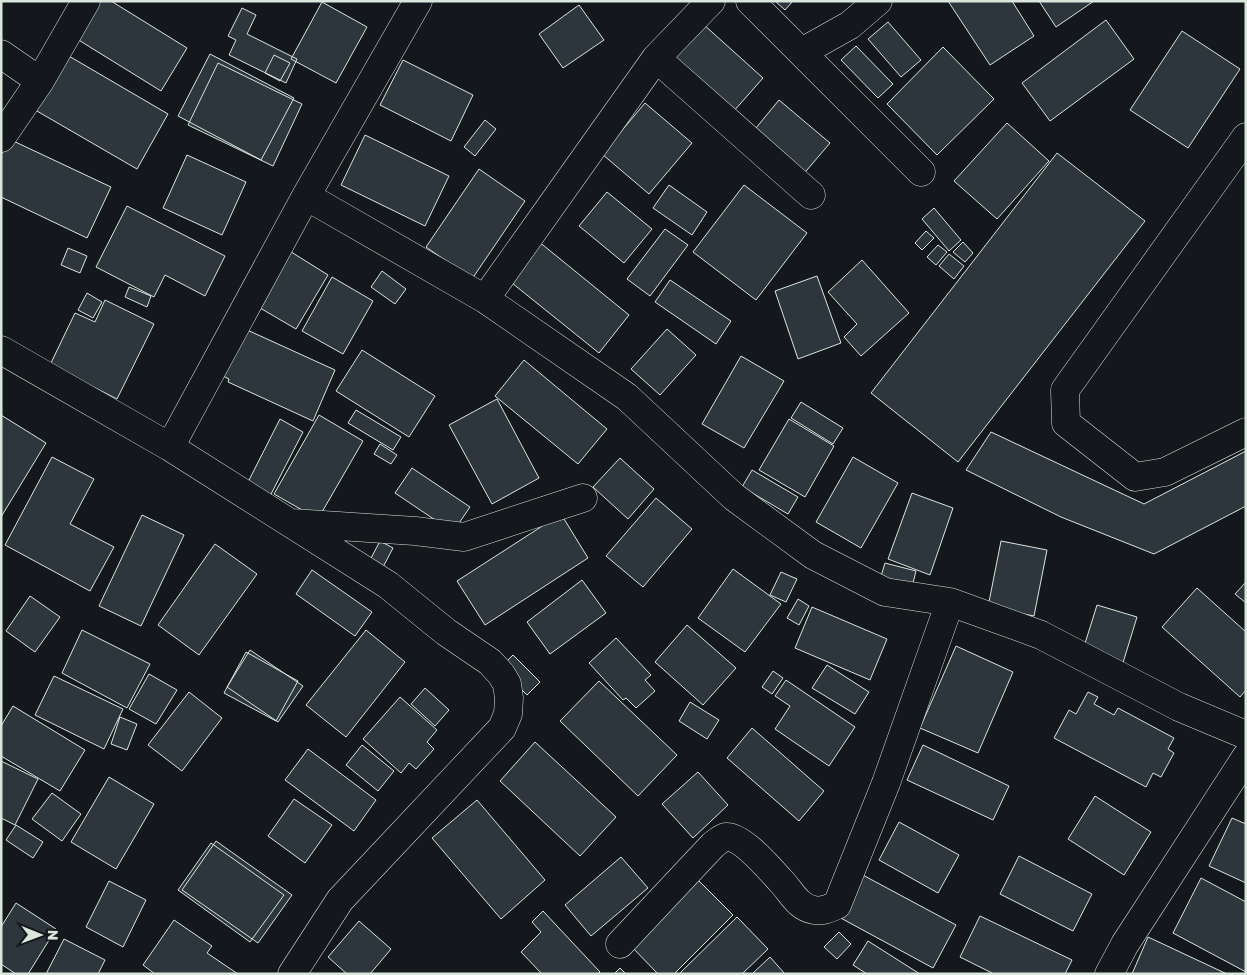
<svg xmlns="http://www.w3.org/2000/svg" width="1247" height="975" viewBox="0 0 1247 975" font-family="'Golos Text',sans-serif">
<rect width="100%" height="100%" fill="#14181c"/>
<path fill="#2c363c" stroke="#d8e6dc" d="M100 1H111L187 48 161 91 77 39Z
M775 1H793L785 10Z
M948 1H1012L1034 36 990 65Z
M1039 1H1094L1056 27Z
M322 2 367 27 336 83 291 59Z
M579 5 604 40 563 68 539 34Z
M242 8 256 15 247 34 297 59 286 83 229 55 236 40 228 36Z
M1106 20 1134 59 1050 121 1022 83Z
M888 22 921 60 901 77 868 39Z
M703 24 763 78 733 112 673 58Z
M1182 31 1240 69 1188 148 1130 110Z
M856 46 893 84 878 98 841 60Z
M943 47 994 99 937 155 887 104Z
M62 52 168 114 137 169 30 107Z
M210 54 294 98 261 160 178 116Z
M274 55 290 63 280 81 265 73Z
M403 60 473 95 451 141 380 105Z
M218 63 302 104 273 166 188 125Z
M779 100 830 143 801 177 751 134Z
M645 103 692 143 649 194 602 154Z
M485 120 496 129 475 156 464 147Z
M1007 123 1049 161 997 219 954 181Z
M365 135 449 176 425 226 341 185Z
M9 139 111 187 87 238 1 197V155Z
M1057 153 1145 221 958 462 871 393Z
M187 155 246 182 222 235 163 208Z
M479 169 525 201 472 279 426 247Z
M669 185 707 212 692 235 653 208Z
M744 185 807 233 756 300 693 252Z
M607 192 652 229 624 263 579 226Z
M127 206 225 256 205 296 165 275 154 297 96 267Z
M934 208 961 240 949 251 922 219Z
M665 229 688 245 650 296 627 279Z
M926 231 934 238 922 250 915 243Z
M538 241 629 315 599 353 507 279Z
M963 242 973 253 965 262 953 252Z
M938 245 947 252 936 265 927 257Z
M68 248 87 256 80 273 61 265Z
M288 250 328 275 296 329 255 305Z
M949 254 964 266 954 279 939 266Z
M862 260 909 313 861 356 844 337 857 324 828 292Z
M382 271 406 289 395 304 371 287Z
M817 276 841 343 798 359 775 291Z
M332 277 373 301 343 354 302 331Z
M670 280 731 321 716 344 655 302Z
M129 287 151 296 147 307 125 297Z
M87 293 102 302 93 318 78 310Z
M105 300 154 324 117 399 50 365 75 313 95 322Z
M245 329 335 370 313 421 228 382 229 379 223 376Z
M667 329 696 355 660 395 631 369Z
M362 350 435 396 409 437 336 391Z
M741 356 784 381 744 448 702 424Z
M524 360 607 429 578 464 495 396Z
M497 399 539 478 492 504 449 425Z
M801 402 843 428 833 444 791 418Z
M356 410 401 437 393 450 348 423Z
M1 415 46 443 1 517Z
M319 415 363 441 318 519 274 494Z
M280 419 303 432 269 498 246 486Z
M789 419 834 446 805 497 759 470Z
M991 432 1144 504 1246 451V506L1154 554 1061 517 966 470Z
M380 444 397 455 391 464 374 454Z
M52 457 94 479 70 524 114 547 90 591 5 545Z
M853 457 898 483 861 548 816 522Z
M620 458 654 489 628 519 593 487Z
M412 468 470 507 453 532 395 493Z
M752 470 798 497 788 514 742 487Z
M912 493 953 508 930 575 888 559Z
M656 498 692 529 643 587 606 556Z
M561 514 588 558 485 625 457 581Z
M142 515 184 535 141 626 99 606Z
M380 541 393 548 382 569 369 562Z
M1001 541 1047 550 1034 616 988 607Z
M215 544 257 574 199 655 158 625Z
M885 563 916 571 911 591 879 583Z
M733 569 781 604 745 652 698 618Z
M312 570 372 612 355 636 296 594Z
M781 572 797 579 786 602 770 595Z
M582 580 606 613 550 654 527 622Z
M1246 582V603L1235 594Z
M1197 588 1246 632V690L1240 697 1162 627Z
M30 596 60 617 35 652 6 631Z
M798 599 809 606 799 625 787 618Z
M1097 605 1137 617 1122 666 1082 653Z
M812 607 887 639 870 680 795 648Z
M687 625 736 668 703 705 655 662Z
M82 630 150 664 127 708 62 673Z
M366 630 405 662 346 737 306 705Z
M616 638 651 675 645 680 655 691 636 708 626 698 623 700 589 663Z
M956 646 1013 672 978 753 920 728Z
M250 650 303 686 278 722 227 687Z
M246 652 298 681 276 721 224 693Z
M513 655 540 682 527 695 500 668Z
M827 665 869 692 855 714 812 688Z
M773 671 783 678 772 694 762 687Z
M149 674 177 690 156 724 129 709Z
M54 676 123 709 104 749 35 715Z
M786 680 855 727 829 766 775 729 790 706 775 696Z
M599 681 677 755 638 796 560 721Z
M425 688 449 710 435 726 411 704Z
M189 692 222 718 182 771 148 745Z
M1088 692 1098 697 1094 704 1114 715 1118 708 1174 738 1168 749 1174 753 1161 777 1153 773 1146 787 1054 738 1069 710 1076 714Z
M400 697 437 730 427 742 434 749 416 769 409 763 401 773 363 739Z
M690 702 719 720 707 739 679 721Z
M13 706 85 750 60 791 1 756V726Z
M120 717 137 724 127 750 111 744Z
M752 728 824 791 799 821 727 758Z
M535 742 616 817 580 856 500 781Z
M362 745 394 771 378 791 346 765Z
M923 745 1009 786 993 820 907 780Z
M308 749 376 800 354 831 285 780Z
M1 761 38 779 15 825 1 818Z
M698 772 728 805 693 838 662 804Z
M109 777 154 804 116 869 71 842Z
M52 793 81 814 62 841 32 819Z
M1095 796 1151 832 1124 875 1068 839Z
M294 799 332 825 305 863 268 836Z
M477 800 545 880 501 919 432 838Z
M1232 818 1246 824V883L1209 866Z
M899 822 959 855 938 893 879 860Z
M16 825 43 842 33 858 6 840Z
M216 841 292 895 258 943 182 890Z
M211 843 284 895 250 942 178 890Z
M1019 856 1092 894 1073 931 1000 894Z
M621 857 648 888 591 936 565 905Z
M859 873 956 925 933 968 837 916Z
M1201 878 1246 902V972L1173 933Z
M698 880 733 915 674 974H658L631 946Z
M109 881 146 900 123 947 86 927Z
M16 903 56 929 28 974H16L1 964V927Z
M543 911 600 972 598 974H542L521 952 541 932 532 922Z
M980 916 1072 960 1065 974H994L960 957Z
M737 917 768 949 742 974H679Z
M174 920 212 946 207 953 238 974H155L143 965Z
M359 921 391 949 370 974H347L328 957Z
M839 932 851 944 837 959 824 947Z
M1148 937 1227 974H1132Z
M64 939 105 960 98 974H46Z
M868 941 920 974H867L853 965Z
M770 957 785 974H752Z
M620 968 626 974H614Z"/>
<g fill="none" stroke-linecap="round" stroke-linejoin="round">
<g stroke="#d8e6dc" stroke-width="29">
<path id="minor" d="M750 1 921 172
M802 52 850 25 878 1
M1 54 40 81
M656 58 811 195
M1246 137 1065 390 1066 423 1135 477 1165 472 1246 432
M1 138 40 81 86 1
M306 196 485 299 627 397 734 497 813 555 885 592 950 602 1041 635 1179 707 1246 735
M485 299 656 58 711 1
M1 350 170 447 388 585 446 632 490 662 501 674 507 684 509 698 508 714 502 728 340 900 292 974
M170 447 306 196 418 1
M292 523 415 531 464 537 583 498
M620 944 713 845C717 842 721 838 726 837 742 836 769 868 780 880 791 891 797 907 814 910 822 912 830 908 837 905L886 783 950 602
M1109 974 1125 944 1246 757"/>
</g>
<use href="#minor" stroke="#14181c" stroke-width="28"/>
</g>
<rect width="1247" height="975" fill="none" stroke="#d8e6dc" stroke-width="5"/>
<g transform="translate(40 935) rotate(91)" stroke="#14181c" stroke-width="4" paint-order="stroke">
<path d="M0-4L9 19L0 12L-9 19Z" fill="#d8e6dc"/>
<text y="-8" font-size="14" font-weight="bold" text-anchor="middle" fill="#d8e6dc">N</text>
</g>
</svg>
